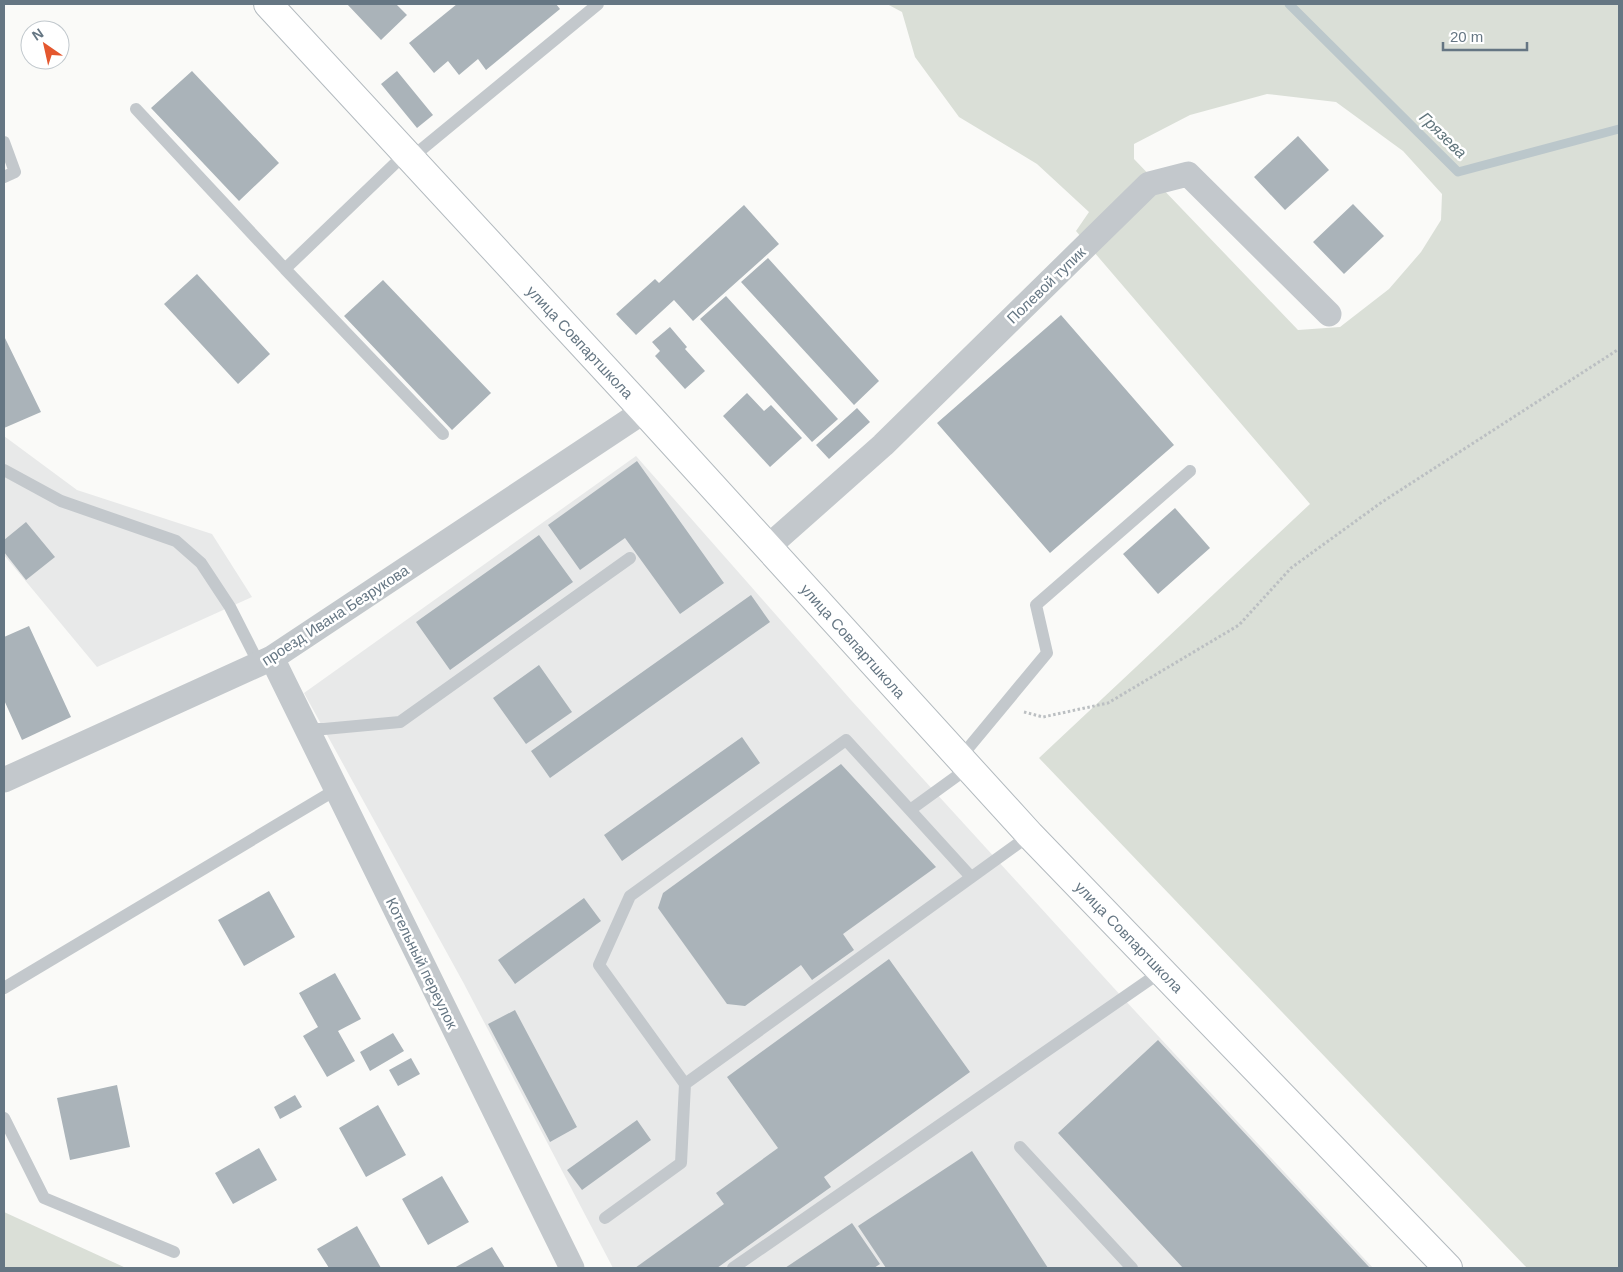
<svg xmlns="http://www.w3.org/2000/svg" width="1623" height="1272" viewBox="0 0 1623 1272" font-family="Helvetica,sans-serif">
<rect width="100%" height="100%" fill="#fafaf8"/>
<path fill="#e8e9e9" d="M4 436 77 490 212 534 252 597 97 667 4 555Z
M636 456 851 700 1123 998 1373 1268H613L463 982 304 693Z"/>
<path fill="#dadfd7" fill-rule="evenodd" d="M887 4H1619V1268H1527L1039 758 1310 504 1076 231 1089 212 1037 164 959 117 915 57 902 12ZM1267 94 1336 102 1403 151 1442 194 1441 220 1421 252 1389 289 1340 327 1298 330 1134 159V144L1190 115Z
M4 1212 126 1268H4Z"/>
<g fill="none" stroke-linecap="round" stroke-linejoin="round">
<path stroke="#bbc7cb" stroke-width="9" d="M1289 4 1458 172 1619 129"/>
</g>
<path fill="#aab3b9" d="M347 4H396L407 15 381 40Z
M457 4H556L560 9 486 70 478 59 459 75 448 61 434 73 409 43Z
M192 71 279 163 239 201 151 108Z
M397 71 433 115 417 128 381 84Z
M1298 136 1329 170 1285 210 1254 177Z
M1353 204 1384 236 1344 274 1313 242Z
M744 205 779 244 693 321 674 300 636 335 616 314 655 279 659 283Z
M768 258 879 381 854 405 741 282Z
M197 274 270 354 238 384 164 304Z
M383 280 491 393 452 430 344 316Z
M726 296 838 419 812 442 700 319Z
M1061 315 1174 445 1050 553 937 423Z
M670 327 687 347 685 349 705 371 685 389 655 356 660 351 652 342Z
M4 336 41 412 4 428Z
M747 393 764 411 771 405 802 438 770 467 723 416Z
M857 408 870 422 829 459 816 445Z
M637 461 724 583 680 614 625 538 580 570 548 525Z
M1175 508 1210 548 1158 594 1123 554Z
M26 522 55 557 26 580 4 552V540Z
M539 535 573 582 450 670 416 622Z
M751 595 770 622 550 778 531 751Z
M29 626 71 717 22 740 4 700V637Z
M539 665 572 712 526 744 493 698Z
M742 737 760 763 622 861 604 835Z
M841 764 936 867 843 934 854 950 812 980 801 965 745 1006 727 1004 658 908 663 893Z
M269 891 295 937 244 966 218 920Z
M584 898 601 921 515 984 498 960Z
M889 959 970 1072 824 1177 831 1187 717 1268H635L724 1204 716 1193 778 1148 727 1077Z
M335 973 361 1019 338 1031 355 1061 327 1077 303 1036 318 1027 299 993Z
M515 1010 577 1127 550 1142 488 1024Z
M393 1033 404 1051 370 1071 360 1052Z
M1158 1040 1370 1268H1183L1058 1133Z
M411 1058 420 1074 398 1086 389 1070Z
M117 1085 130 1147 70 1160 57 1098Z
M295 1095 302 1107 280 1119 274 1107Z
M378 1105 406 1155 366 1177 339 1128Z
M637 1120 651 1140 582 1190 567 1170Z
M259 1148 277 1180 233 1204 215 1173Z
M972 1151 1048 1268H886L858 1226Z
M442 1176 469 1222 428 1245 402 1199Z
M852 1223 880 1264 874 1268H785Z
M357 1226 381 1268H329L317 1249Z
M492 1247 505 1268H454Z"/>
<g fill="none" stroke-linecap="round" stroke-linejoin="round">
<g stroke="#b3babf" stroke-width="30">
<path id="secondary" d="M268 4 644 411 1030 835 1448 1268"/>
</g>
<path stroke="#bbbfc2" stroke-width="3" stroke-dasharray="2.5 2.5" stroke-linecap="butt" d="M1024 712 1043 717 1108 703 1239 625 1291 568 1382 502 1619 349"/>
<path stroke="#c3c8cc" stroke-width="12" d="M136 109 285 269 406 153
M4 142 15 172 4 177
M411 158 598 4
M285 269 443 434
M4 470 61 501 176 541 201 563 230 607 259 664
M307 729H324L400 722 630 558
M960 758 1047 653 1036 605 1190 471
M968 768 910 810 846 740 630 896 599 965 685 1084 1030 835
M910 810 971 877
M4 988 337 789
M4 1118 44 1198 174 1252
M1020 1147 1132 1268
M605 1218 681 1163 685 1084
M733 1268 1162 971"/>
<path stroke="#c3c8cc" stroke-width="25" d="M768 547 883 445 1149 184 1188 174 1329 314
M272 658 572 1268
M4 780 272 658 644 411"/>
<use href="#secondary" stroke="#fff" stroke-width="28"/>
</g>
<g text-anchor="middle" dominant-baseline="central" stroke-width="5" stroke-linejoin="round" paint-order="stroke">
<g font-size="15" fill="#657683" stroke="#fff">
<text transform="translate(1046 285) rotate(-44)">Полевой тупик</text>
<text transform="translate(580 342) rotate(47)">улица Совпартшкола</text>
<text transform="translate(335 615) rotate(-33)">проезд Ивана Безрукова</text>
<text transform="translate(853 641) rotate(48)">улица Совпартшкола</text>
<text transform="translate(1129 937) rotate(46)">улица Совпартшкола</text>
<text transform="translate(422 963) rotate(64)">Котельный переулок</text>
</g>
<g font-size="16" font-style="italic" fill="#60757c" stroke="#fff">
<text transform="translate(1443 135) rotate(44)">Грязева</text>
</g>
</g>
<rect width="1623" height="1272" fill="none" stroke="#657683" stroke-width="10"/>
<g transform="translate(45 45) rotate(326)"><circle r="24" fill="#ffffff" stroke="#c1c8cd"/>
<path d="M0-4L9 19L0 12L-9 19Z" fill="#e4572e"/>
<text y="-8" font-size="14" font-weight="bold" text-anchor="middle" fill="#657683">N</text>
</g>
<path d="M1443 42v8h84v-8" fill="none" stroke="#657683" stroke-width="2.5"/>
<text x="1450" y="42" font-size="15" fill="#657683" stroke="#ffffff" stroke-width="4" paint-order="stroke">20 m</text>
</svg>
